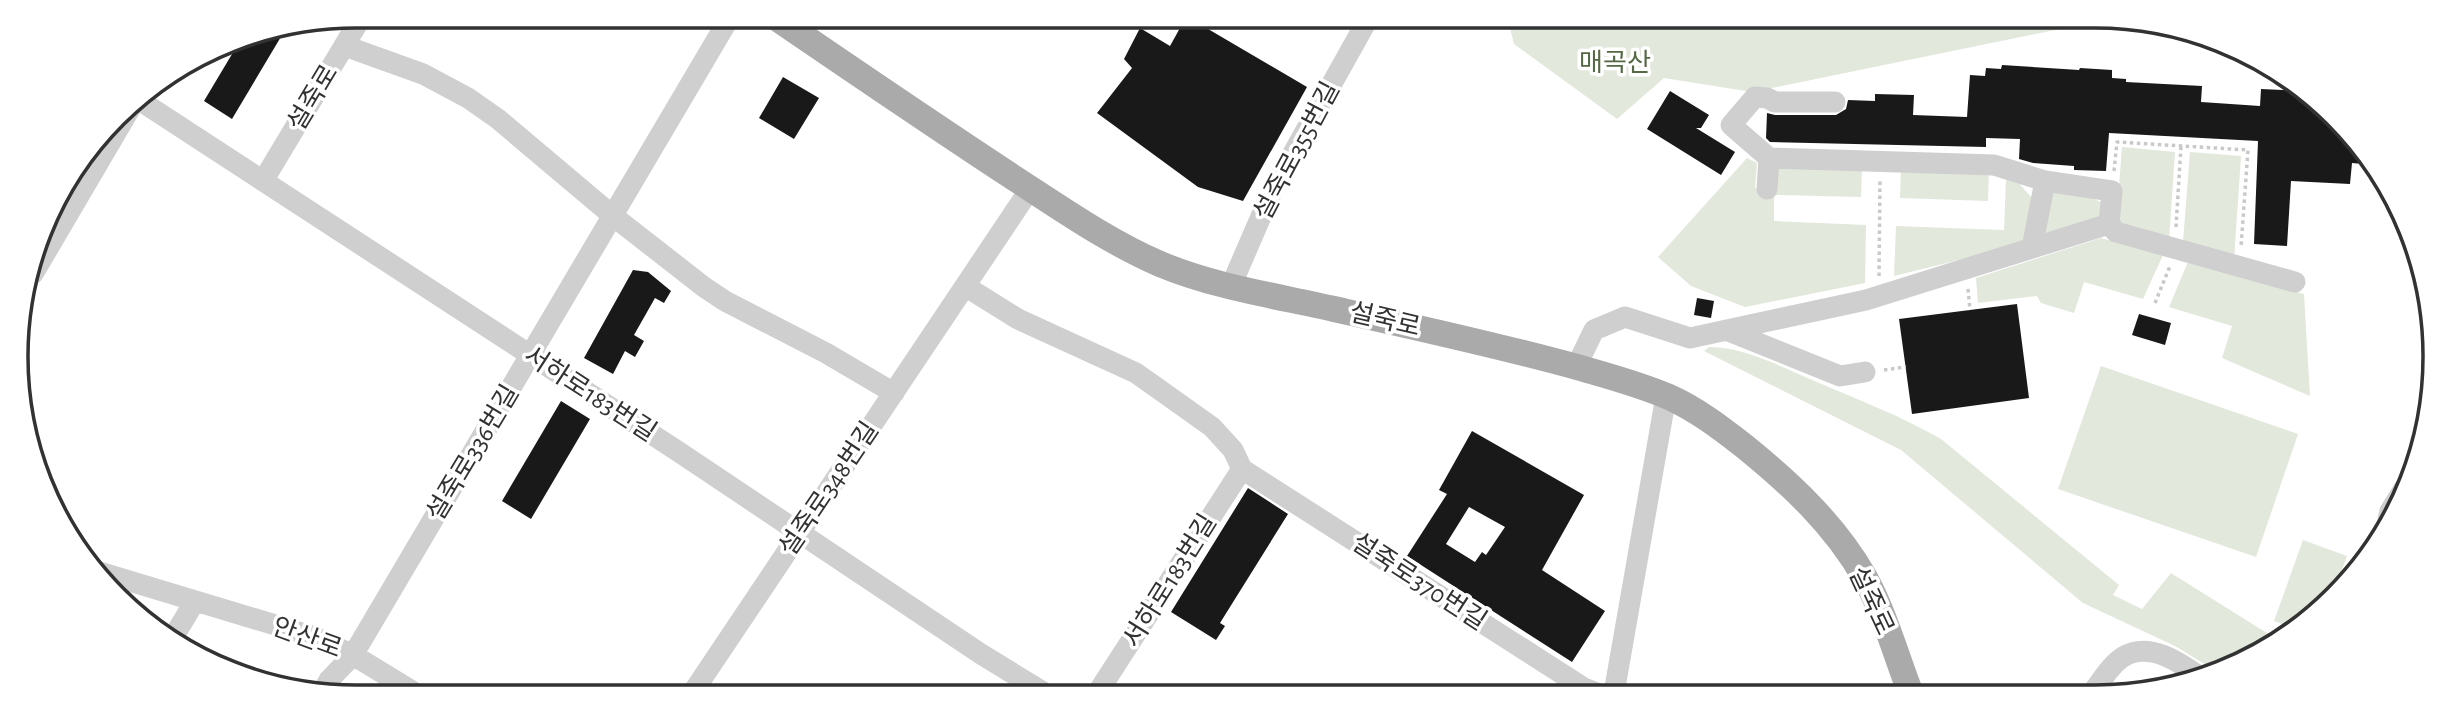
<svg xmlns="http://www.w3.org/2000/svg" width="2451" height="713" viewBox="0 0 2451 713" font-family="'Alegreya Sans','Noto Sans KR',sans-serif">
<rect width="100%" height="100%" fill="#fff"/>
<path fill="#e2e8dc" d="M1508 20 2161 22 2193 36 2089 23 1752 92 1664 78 1617 119 1514 44Z
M2122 147 2175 152 2169 241 2116 225Z
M2190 152 2241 156 2234 260 2183 242Z
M1747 158 1757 163 1755 188 1774 195V221L1866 225 1865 283 1745 307 1691 286 1658 257Z
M1777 164 1862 166 1861 197 1776 195Z
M1901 167 1989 170 1988 201 1900 198Z
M2006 180H2016L2032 198 2024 244 1894 276 1896 226 2004 230Z
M2056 191 2089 196 2102 203 2099 221 2053 234 2045 232 2047 195Z
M2101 238 2163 255 2143 299 2084 282 2074 313 2041 303 2037 296 1978 303 1976 278Z
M2188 262 2304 294 2310 396 2222 358 2232 326 2169 307Z
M1709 347C1746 347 1783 368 1817 382 1859 400 1901 416 1941 439L2119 585 2113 595 2142 609 2171 573 2278 640 2245 662 2216 671 2175 646 2083 603 1901 450 1704 351Z
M2101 366 2298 434 2256 557 2058 489Z
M2303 540 2347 556C2332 597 2332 604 2295 629L2274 621Z"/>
<path fill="#191919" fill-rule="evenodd" d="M1185 19H1191L1307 87 1243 201 1198 187 1097 113 1132 68 1124 59 1140 28 1170 46Z
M285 30 232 119 204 101 241 39Z
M2002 65 2079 70 2080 68 2112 70V78L2126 79V82L2202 86 2201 102 2260 106 2261 89 2302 91 2375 165 2352 163 2350 184 2291 181 2287 246 2254 244 2258 141 2109 133 2106 171 2074 170V166L2033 163 2019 159 2020 139 1986 138V147L1770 142 1766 138 1767 113 1775 115H1836L1846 109 1848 100 1875 101V94L1914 95 1913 115 1967 117 1970 75 1985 76 1986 68 2001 69Z
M783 77 819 98 794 139 759 118Z
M1670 91 1709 115 1701 128H1696L1735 152 1721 175 1647 129Z
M633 270 648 272 671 291 664 303 655 298 634 335 644 341 635 357 625 351 613 374 584 358Z
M1697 298 1714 301 1711 318 1694 315Z
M2017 304 2029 398 1912 414 1899 319Z
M2139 314 2171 323 2165 345 2132 335Z
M561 401 590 419 531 519 502 501Z
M1472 431 1584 495 1542 570 1605 611 1572 662 1407 556 1447 494 1439 490ZM1469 507 1505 527 1486 555 1482 552 1475 562 1446 544Z
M1248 488 1288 514 1220 623 1225 626 1216 640 1171 612Z"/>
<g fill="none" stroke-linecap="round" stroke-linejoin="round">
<path stroke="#c9c9c9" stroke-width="3.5" stroke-dasharray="3.5 3.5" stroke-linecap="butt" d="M2114 171 2117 142 2248 150 2241 247
M2176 227 2181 146
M1879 276 1880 179
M1968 289 1970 310
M2155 303 2170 266
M1884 370 1906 367"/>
<path stroke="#cfcfcf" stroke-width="21" d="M345 46 423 74 468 98 498 119 613 216 704 287 725 301 826 353 894 393
M136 98 679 452 981 654 1043 692
M1835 102H1775L1767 98 1755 97 1731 125 1769 158 1994 165 2045 181 2112 191 2109 224
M263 181 362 16
M1767 189 1769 158
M2032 248 2045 181
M33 274 137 97
M965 286 1018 319 1136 373 1212 427 1233 450 1242 469
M1231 286 1272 191 1368 19
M1726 330 1840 376 1865 372
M1576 367 1594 330 1625 317 1690 338 1866 300 2109 224 2116 232 2295 282
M1242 469 1584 688 1597 693
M2385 533 2390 511 2405 487
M93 570 315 637 353 655 412 691
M171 641 195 601
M323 691 329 680 353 655 730 17
M693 692 1030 189
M1098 692 1242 469
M1614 693 1666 396
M2091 694C2100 683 2111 664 2123 657 2149 641 2179 662 2199 676"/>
<path stroke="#aaa" stroke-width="26" d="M775 17C854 71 932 124 1011 176 1059 207 1107 241 1160 264 1215 287 1277 296 1334 309 1415 327 1497 345 1577 367 1608 376 1639 384 1669 397 1696 409 1721 428 1744 446 1791 484 1835 525 1865 578 1885 614 1896 656 1911 694"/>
</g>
<g text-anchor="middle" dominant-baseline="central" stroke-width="7" stroke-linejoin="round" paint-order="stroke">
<g font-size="26" fill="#556944" stroke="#fff">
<text x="1615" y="63">매곡산</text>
</g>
<g font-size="26" fill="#323232" stroke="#fff">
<text transform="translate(313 98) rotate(-59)">설죽로</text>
<text transform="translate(1297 151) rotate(-62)">설죽로355번길</text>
<text transform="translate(1385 320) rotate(13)">설죽로</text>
<text transform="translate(590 394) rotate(33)">서하로183번길</text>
<text transform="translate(473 453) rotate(-59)">설죽로336번길</text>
<text transform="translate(829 489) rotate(-56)">설죽로348번길</text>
<text transform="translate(1170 581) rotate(-58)">서하로183번길</text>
<text transform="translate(1419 582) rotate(33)">설죽로370번길</text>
<text transform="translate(1871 601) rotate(65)">설죽로</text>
<text transform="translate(307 638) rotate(20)">안산로</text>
</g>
</g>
<path d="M0 0H2451V713H0ZM356 28H2095A328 328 0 0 1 2423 356V357A328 328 0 0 1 2095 685H356A328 328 0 0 1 28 357V356A328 328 0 0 1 356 28Z" fill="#fff" fill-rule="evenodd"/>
<path fill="none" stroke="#323232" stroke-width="3.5" d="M356 28H2095A328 328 0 0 1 2423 356V357A328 328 0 0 1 2095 685H356A328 328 0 0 1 28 357V356A328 328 0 0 1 356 28Z"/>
</svg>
